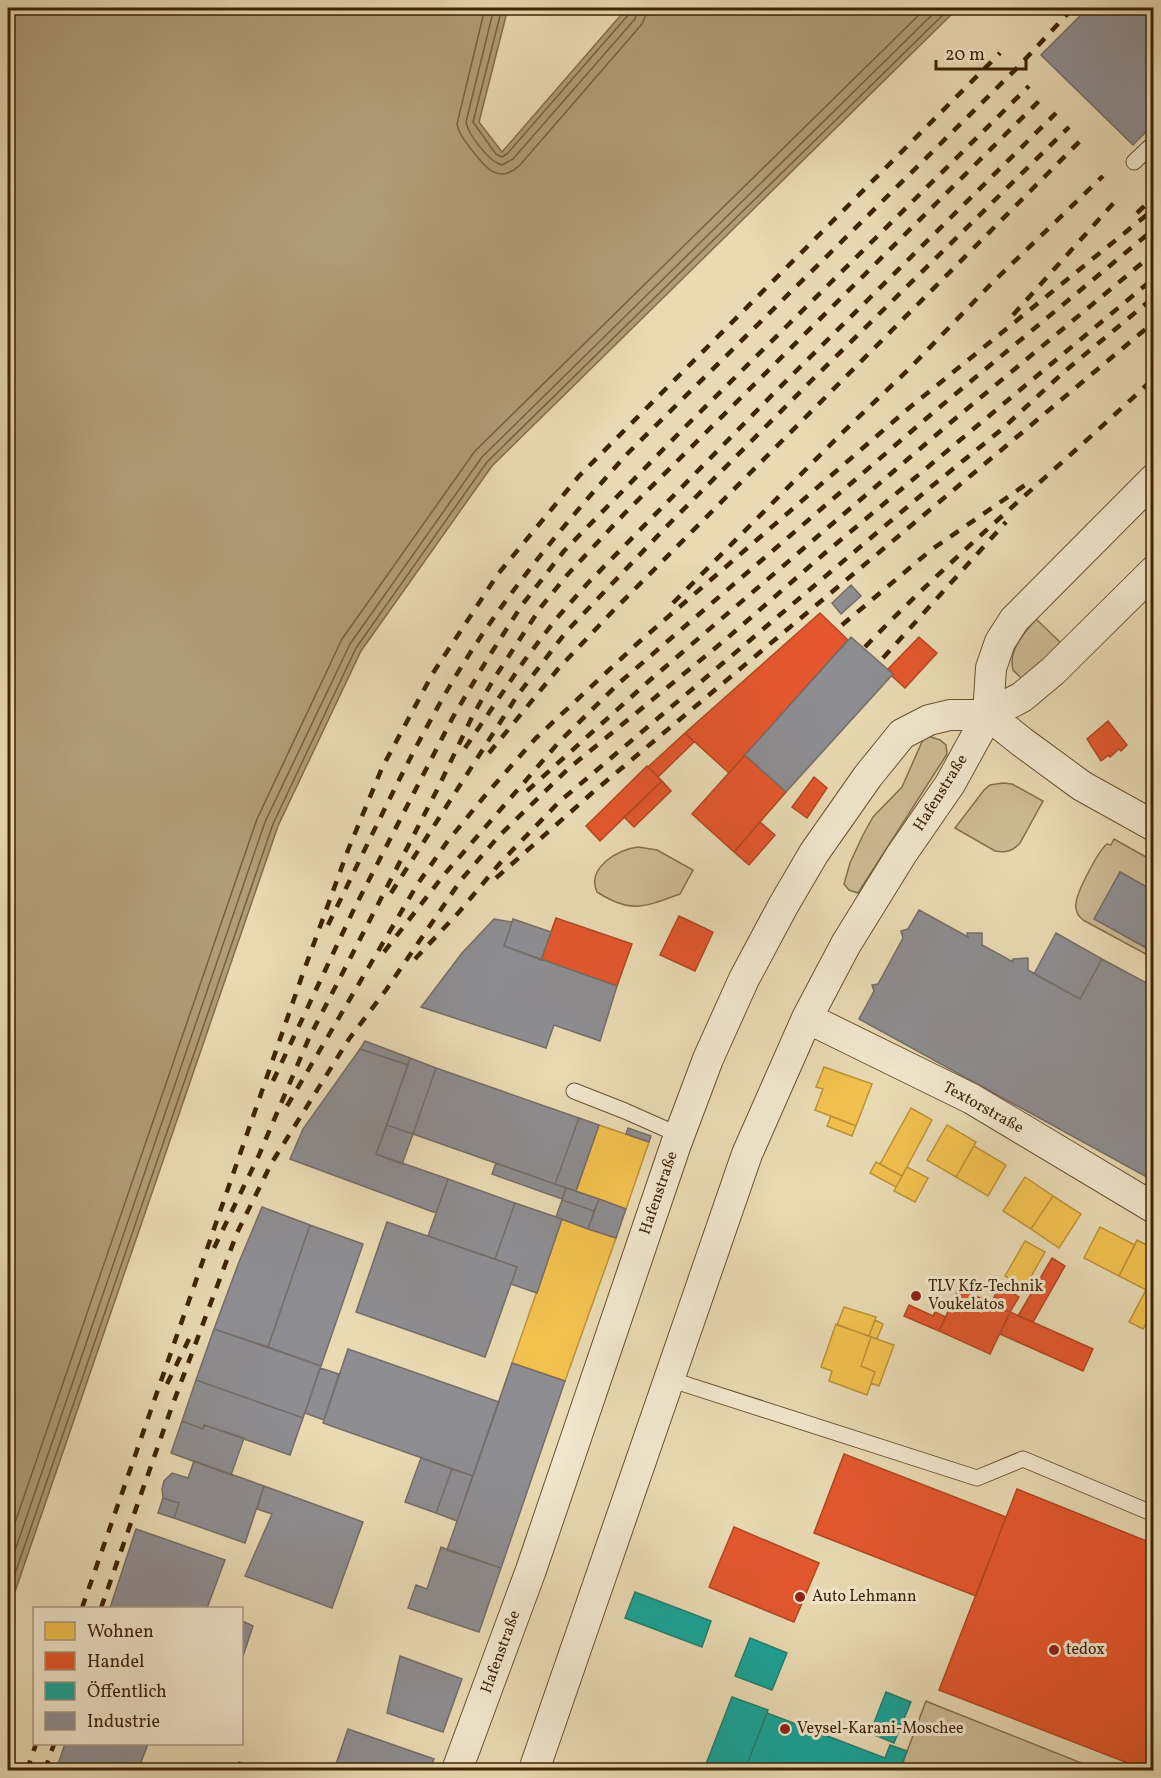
<svg xmlns="http://www.w3.org/2000/svg" width="1161" height="1778" viewBox="0 0 1161 1778" font-family="Vollkorn,serif">
<rect width="100%" height="100%" fill="#e9dab3"/>
<filter id="stains"><feTurbulence type="fractalNoise" baseFrequency=".00333" numOctaves="4"/><feColorMatrix values="0 0 0 0 .2 0 0 0 0 .09 0 0 0 0 .02 0 0 0 .5 -.17"/></filter>
<radialGradient id="worn" r=".72"><stop offset=".6" stop-color="#630" stop-opacity="0"/><stop offset="1" stop-color="#630" stop-opacity=".3"/></radialGradient>
<path fill="#ccbb95" stroke="#856f4c" stroke-width="1.5" d="M1036 619 1064 646 1022 679 1013 670C1008 650 1024 633 1036 619Z
M925 735 940 740 946 745 947 754 858 893 849 890 844 884 850 863 863 835 873 817 902 787Z
M1003 783 1012 784 1043 801 1020 843C1013 851 1006 853 995 851L955 828 984 790 990 785Z
M1114 839 1153 861V891L1120 872 1095 919 1153 952V958L1083 920C1078 916 1075 910 1076 903 1077 892 1098 851 1107 844L1111 845Z
M638 847 657 850 693 870 680 894C644 907 631 914 597 892 586 868 618 849 638 847Z
M926 1701 933 1704 1099 1770H900Z"/>
<path fill="#af9c78" stroke="#826c4a" stroke-width="1.5" d="M8 8H508L479 122 502 152 627 8H958L492 466 361 651 278 826 8 1612Z"/>
<path fill="#f2c14e" stroke="#bc9238" stroke-width="1.5" d="M824 1067 872 1084 856 1126 815 1110 823 1089 816 1087Z
M911 1108 932 1120 902 1176 880 1164Z
M831 1116 856 1126 852 1136 827 1126Z
M599 1125 649 1142 626 1209 576 1191Z
M947 1125 976 1142 956 1177 927 1160Z
M974 1146 1006 1165 988 1196 956 1177Z
M876 1162 902 1176 896 1187 870 1173Z
M907 1167 928 1178 915 1202 894 1191Z
M1025 1177 1053 1196 1031 1229 1003 1211Z
M1053 1196 1081 1214 1059 1248 1031 1229Z
M562 1219 616 1238 565 1381 512 1363Z
M1100 1227 1135 1245 1119 1276 1084 1258Z
M1137 1240 1154 1249V1280L1148 1291 1119 1276Z
M1025 1241 1045 1252 1025 1287 1005 1276Z
M1146 1290 1154 1294V1309L1143 1329 1129 1322Z
M844 1307 876 1317 869 1336 837 1325Z
M875 1320 883 1324 877 1339 869 1336Z
M836 1324 871 1337 861 1366 875 1372 867 1395 829 1381 832 1371 821 1367Z
M871 1337 894 1345 879 1386 871 1383 875 1372 861 1366Z"/>
<path fill="#e4572e" stroke="#b24721" stroke-width="1.5" d="M820 613 848 640 729 773 685 733Z
M919 637 937 653 905 688 892 676 893 674 888 669Z
M1108 721 1127 745 1121 751 1119 749 1110 757 1109 755 1101 761 1087 739Z
M685 733 694 742 658 777 648 767Z
M745 755 786 792 734 852 692 814Z
M647 766 662 781 600 841 586 826Z
M814 777 827 788 807 818 792 807Z
M662 781 671 791 634 827 624 817Z
M760 822 775 835 749 865 734 852Z
M679 916 713 932 695 971 660 955Z
M556 918 632 944 617 986 541 960Z
M1052 1258 1065 1266 1033 1322 1018 1316Z
M1000 1286 1019 1297 1010 1312 991 1303Z
M959 1288 1010 1312 990 1354 939 1331Z
M909 1305 933 1316 935 1312 946 1317 939 1331 904 1316Z
M1010 1312 1093 1349 1083 1371 1000 1334Z
M844 1454 1006 1517 976 1596 814 1533Z
M1017 1489 1154 1544V1770H1146L939 1690Z
M734 1527 819 1563 794 1622 709 1587Z"/>
<path fill="#17a398" stroke="#237d6c" stroke-width="1.5" d="M635 1592 711 1621 702 1647 625 1618Z
M750 1638 787 1653 772 1690 735 1676Z
M886 1692 911 1702 894 1743 870 1733Z
M732 1697 768 1710 745 1770H724L706 1764Z
M767 1713 885 1758 890 1745 907 1751 900 1770H745Z"/>
<path fill="#8d8d92" stroke="#756d67" stroke-width="1.5" d="M1088 8H1154V124L1133 145 1041 55Z
M851 585 861 596 841 614 832 603Z
M851 637 893 674 786 792 745 755Z
M1120 872 1154 891V952L1094 919Z
M919 910 968 937 967 933H982V945L1013 962V959L1028 958V970L1080 999 1102 959 1154 987V1181L859 1019 874 991 872 985 878 984 903 938 901 931 908 929Z
M494 919 512 922 504 946 617 986 600 1041 554 1025 546 1048 421 1007 462 953Z
M513 919 551 932 541 960 504 946Z
M1056 933 1102 959 1080 999 1034 974Z
M365 1041 410 1058 408 1065 360 1049Z
M360 1049 408 1065 376 1154 448 1179 436 1213 290 1159 303 1129Z
M410 1058 436 1068 413 1134 387 1125Z
M436 1068 579 1118 555 1184 413 1134Z
M579 1118 599 1125 576 1191 555 1184Z
M387 1125 413 1134 402 1164 376 1154Z
M628 1128 651 1136 649 1142 626 1134Z
M496 1163 566 1188 562 1199 492 1174Z
M448 1179 515 1203 495 1259 428 1236Z
M566 1188 599 1199 594 1211 562 1200Z
M599 1199 626 1209 616 1238 588 1229Z
M562 1200 594 1211 588 1229 556 1217Z
M515 1203 562 1219 537 1293 511 1284 517 1267 495 1259Z
M262 1207 310 1225 268 1347 214 1329 239 1262Z
M387 1222 517 1267 485 1357 356 1312Z
M310 1225 363 1244 321 1366 268 1347Z
M214 1329 321 1366 303 1418 196 1380Z
M348 1349 499 1402 473 1476 323 1423Z
M512 1363 565 1381 501 1568 447 1550Z
M320 1368 339 1374 324 1420 305 1413Z
M196 1380 303 1418 290 1455 204 1425 203 1429 182 1421Z
M182 1421 203 1429 204 1425 244 1438 231 1475 171 1453Z
M421 1458 452 1469 436 1513 405 1502Z
M194 1461 264 1486 245 1543 174 1518 179 1503 163 1498 162 1489 164 1481 172 1473 188 1478Z
M452 1469 473 1476 457 1521 436 1513Z
M264 1486 363 1522 332 1608 245 1576 272 1514 257 1509Z
M163 1498 179 1503 174 1518 158 1513Z
M136 1529 225 1560 207 1608H110Z
M441 1547 501 1568 479 1632 408 1608 416 1585 427 1589Z
M242 1621 253 1626 243 1656 242 1655Z
M400 1656 462 1679 443 1732 387 1713Z
M348 1729 434 1759 430 1770H334Z
M65 1744H148L138 1770H56Z
M239 1762 261 1770H234Z"/>
<g fill="none" stroke-linecap="round" stroke-linejoin="round">
<path stroke="#76603e" stroke-width="1.5" d="M485 8 457 124C459 134 465 141 471 149 484 166 498 186 520 165L642 24 646 15 647 8
M494 8 466 122C468 134 489 162 502 165L513 159 635 19 638 8
M502 8 473 122 496 154 502 157 507 154 629 14 631 8
M8 1543 257 819 342 639 475 451 926 8
M8 1571 265 822 350 644 482 457 939 8
M8 1594 273 824 356 648 487 462 950 8"/>
<g stroke="#695130" stroke-width="17">
<path id="service" d="M1134 162 1154 143
M574 1091 625 1111 679 1135
M669 1379 977 1478 1023 1459 1154 1514"/>
</g>
<g stroke="#695130" stroke-width="32">
<path id="minor" d="M988 715 1022 742 1082 786 1154 826
M807 1018 972 1099 1154 1208
M457 1770 531 1570 676 1144 708 1059 744 979 783 906 814 853 868 776 902 734 929 720 950 715H988L1022 697 1053 671 1154 571
M534 1770 747 1154 807 1018 846 944 901 855 950 784 988 715 991 668 1000 642 1014 620 1154 479"/>
</g>
<use href="#service" stroke="#f1e7ce" stroke-width="15"/>
<use href="#minor" stroke="#f1e7ce" stroke-width="30"/>
<path stroke="#3e2304" stroke-width="4.5" stroke-dasharray="10 10" stroke-linecap="butt" d="M1137 213 1154 197
M1013 315 1119 197
M673 603 842 433 910 368 992 283 1103 176
M842 625 931 550 1028 483
M865 647C956 552 1058 469 1154 378
M883 658 1006 522
M465 748 524 661 556 619 587 584 777 390 1056 113
M489 753 558 669 611 613 1082 139
M527 791 650 680 950 423 1154 253
M496 878 592 793 1154 322
M391 893 517 696 566 632 669 524 810 382 1069 127
M328 925C367 846 404 765 448 689 498 603 562 526 628 453L1017 68 1073 8
M384 952 443 876 559 742 619 683 935 411 1154 229
M415 959 459 912 501 862 559 802 932 486 1001 430 1065 371 1154 297
M273 1081 354 909 453 717 488 658 522 605 564 551 686 426 1029 86
M287 1106 417 885 447 842 488 792 536 738 639 642 909 408 1154 209
M214 1248 259 1155 309 1038 438 788 473 715 495 677 541 607 568 574 625 513 1041 99
M167 1384 191 1335
M82 1608 302 976 348 850 382 768 433 673 498 574 579 476 1000 53
M101 1608 171 1409 237 1233 271 1164 349 1039 386 990 461 880 498 837 568 769 725 640 825 553 1154 278
M27 1770 36 1744
M45 1770 54 1744"/>
</g>
<g fill="#8f2418" stroke="#f1e7ce" stroke-width="2">
<circle cx="916" cy="1296" r="6"/>
<circle cx="800" cy="1597" r="6"/>
<circle cx="1054" cy="1650" r="6"/>
<circle cx="785" cy="1729" r="6"/>
</g>
<g text-anchor="middle" dominant-baseline="central" stroke-width="6" stroke-linejoin="round" paint-order="stroke">
<g font-size="16" fill="#3e2304" stroke="#f1e7ce">
<text transform="translate(941 793) rotate(-58)">Hafenstraße</text>
<text transform="translate(983 1108) rotate(29)">Textorstraße</text>
<text transform="translate(659 1193) rotate(-71)">Hafenstraße</text>
<text transform="translate(501 1652) rotate(-70)">Hafenstraße</text>
</g>
<g font-size="16" fill="#3e2304" stroke="#f1e7ce" text-anchor="start">
<text x="928" y="1287">TLV Kfz-Technik<tspan x="928" dy="18">Voukelatos</tspan></text>
<text x="812" y="1597">Auto Lehmann</text>
<text x="1066" y="1650">tedox</text>
<text x="797" y="1729">Veysel-Karani-Moschee</text>
</g>
</g>
<rect width="1161" height="1778" fill="none" stroke="#e9dab3" stroke-width="30"/>
<rect x="9" y="9" width="1143" height="1760" fill="none" stroke="#3e2304" stroke-width="3"/>
<rect x="15" y="15" width="1131" height="1748" fill="none" stroke="#3e2304" stroke-width="1.5"/>
<rect x="33" y="1607" width="210" height="138" fill="#f1e7ce" stroke="#a9997d" stroke-width="1.5"/>
<rect x="45" y="1622" width="30" height="18" fill="#f2c14e" stroke="#a9997d" stroke-width="1.5"/>
<text x="87" y="1637" font-size="18" fill="#3e2304">Wohnen</text>
<rect x="45" y="1652" width="30" height="18" fill="#e4572e" stroke="#a9997d" stroke-width="1.5"/>
<text x="87" y="1667" font-size="18" fill="#3e2304">Handel</text>
<rect x="45" y="1682" width="30" height="18" fill="#17a398" stroke="#a9997d" stroke-width="1.5"/>
<text x="87" y="1697" font-size="18" fill="#3e2304">Öffentlich</text>
<rect x="45" y="1712" width="30" height="18" fill="#8d8d92" stroke="#a9997d" stroke-width="1.5"/>
<text x="87" y="1727" font-size="18" fill="#3e2304">Industrie</text>
<path d="M936 60v9h90v-9" fill="none" stroke="#3e2304" stroke-width="3"/>
<text x="945" y="60" font-size="18" fill="#3e2304" stroke="#f1e7ce" stroke-width="4.5" paint-order="stroke">20 m</text>
<rect width="100%" height="100%" filter="url(#stains)"/>
<rect width="100%" height="100%" fill="url(#worn)"/>
</svg>
